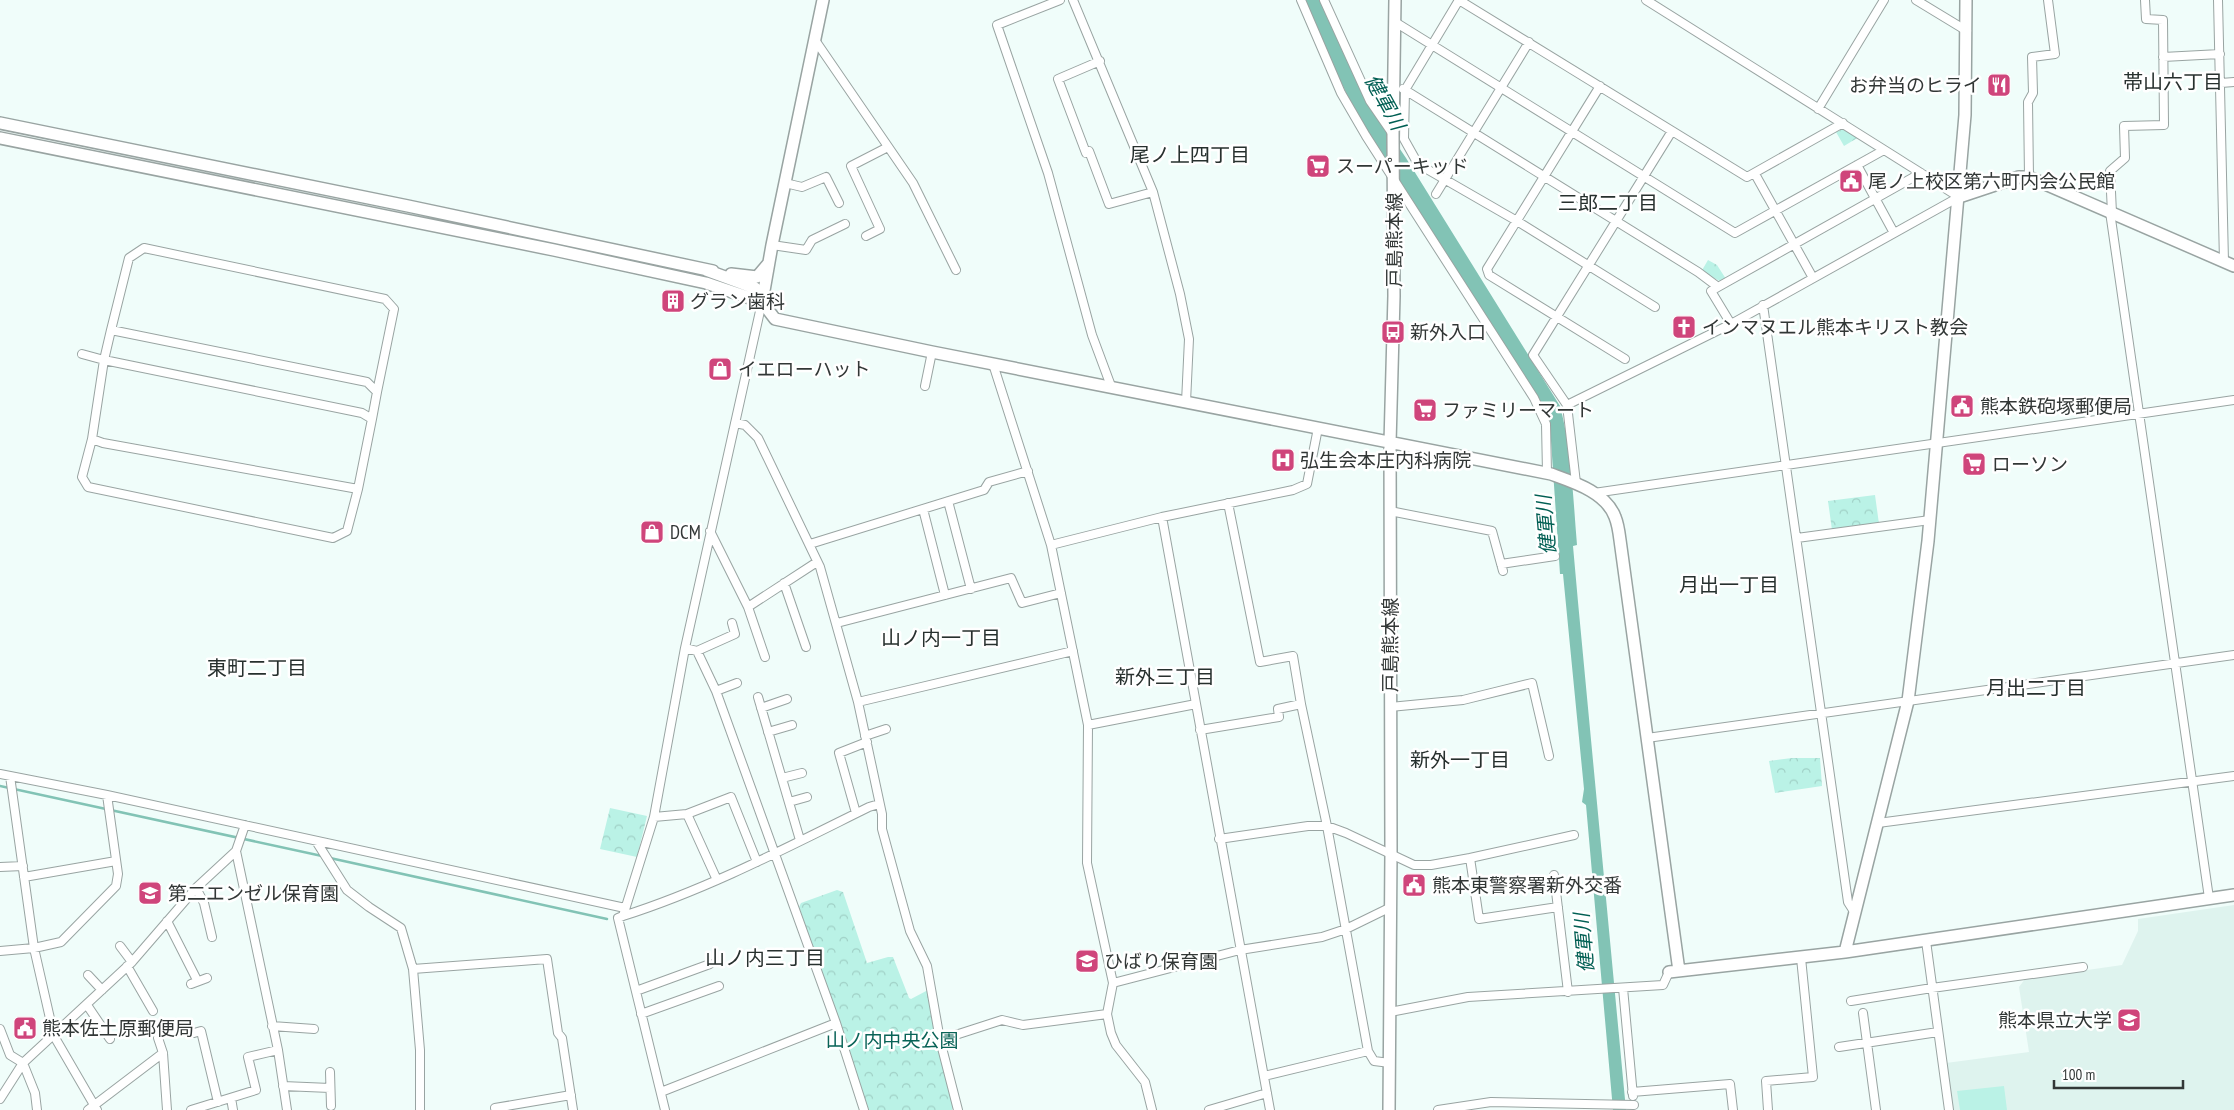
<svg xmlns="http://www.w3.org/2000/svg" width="2234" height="1110" viewBox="0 0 2234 1110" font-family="'PT Sans Narrow','Noto Sans JP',sans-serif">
<defs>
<pattern id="park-crowns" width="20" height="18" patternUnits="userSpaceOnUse" patternTransform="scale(1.25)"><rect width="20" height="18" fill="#baf2e6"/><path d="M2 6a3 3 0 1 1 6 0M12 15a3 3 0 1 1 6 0" fill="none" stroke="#a0d0c6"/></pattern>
</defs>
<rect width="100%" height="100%" fill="#f0fdfa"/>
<path fill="#def3ee" d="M2234 905V1110H1953L1946 1063 2029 1052 2019 987 2025 979 2122 965 2138 931V919Z"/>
<path fill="#baf2e6" d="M2004 1086 2007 1110H1960L1957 1091Z"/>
<path fill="url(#park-crowns)" d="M1843 129 1859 137 1844 146 1836 132Z
M1708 260 1717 265 1726 279 1720 281 1701 272Z
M1875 495 1879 524 1832 530 1828 501Z
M1792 758H1820L1822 786 1775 793 1769 761Z
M610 808 647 816 637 857 600 849Z
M837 890 843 892 867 963 888 957H893L909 998 911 999 928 990 953 1106 952 1110H869L799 907 801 903Z"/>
<path fill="#82c3b5" d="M1302 0H1320L1367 100 1406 158 1560 406C1572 451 1573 499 1577 545L1573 546 1578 602 1626 1110H1613L1586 805 1582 802 1584 789 1563 574H1560L1550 426 1541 404 1520 370 1360 122Z"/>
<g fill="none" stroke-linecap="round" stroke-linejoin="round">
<path stroke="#82c3b5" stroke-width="2.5" d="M0 786 322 856
M330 858 607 919"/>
<g stroke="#99a4a2" stroke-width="10">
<path id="street" d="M1060 0 997 25 1048 173 1092 335 1111 386
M1073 0 1153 192 1180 294 1189 339 1186 402
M1301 0 1341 93 1366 136 1534 398 1546 424 1547 473
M1324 0 1370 101 1392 133
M1459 0 1405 90 1698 272 1718 287 1921 173
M1459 0 1747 177 1843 123
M1916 0 1967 31
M2218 0 2224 262
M1395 22 1735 233 1884 150
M815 40 913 183 956 270
M2163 57 2220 54
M2221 83 2234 82
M1600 86 1487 269 1489 275 1625 359
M1403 89 1405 90 1404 139 1418 164 1517 221 1655 307
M1818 109 1884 0
M1089 151 1109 204 1153 192
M1086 153 1058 79 1100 61
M1857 165 1894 233
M1755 174 1813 278
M2029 177 2028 102 2033 93 2032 57 2055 54 2048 0
M785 183 802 187 826 177 839 203
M1436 194 1529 42
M2110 212 2209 898
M2112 213 2110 171 2125 158 2124 126 2164 125 2163 20 2146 19 2145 0
M866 236 880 229 851 166 888 147
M772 245 806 250 812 240 845 224
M1718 287 1711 291 1731 324
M1763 305 1848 902 1855 913
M111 330 129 258 144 248 385 299 394 309 377 392
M82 354 104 360 111 330 367 382 377 392 372 419
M993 364 1051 545 1088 725 1087 863 1113 983 1107 1014 1111 1033 1116 1045 1145 1082 1152 1110
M925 386 932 352
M1567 405 1731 324 1959 197 1646 0
M735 423 745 425 758 438 820 567 858 702 882 814V829L910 931 927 966 940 1040 958 1110
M92 439 103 443 358 489 347 531 333 538 88 487 82 477Z
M92 439 104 360 362 413 372 419 358 489
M1576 483 1567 405 1533 355 1672 131
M1594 493 2234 400
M948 501 971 589
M1228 503 1260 662 1293 656 1301 704
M923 509 945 595
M1390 511 1492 531 1503 571
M1162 517 1270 1110
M710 531 748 607 765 657
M1797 538 1930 520
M810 544 984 490 989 482 1028 471
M1051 545 1162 517 1293 490 1307 484 1318 428
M1501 564 1555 556
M784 583 806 647
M748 607 817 562
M837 623 1011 578 1022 603 1061 593
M685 648 697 651 735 634 732 623
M697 651 716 691 836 1023 864 1110
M716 691 737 683
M758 697 800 840
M858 702 1073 651
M1390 707 1463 700 1532 683 1549 756
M761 708 787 699
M1088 725 1196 704
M1200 730 1279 717 1278 709 1301 704 1327 826 1368 1051 1374 1061 1390 1063
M768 732 792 725
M865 736 886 729
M1647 738 2234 655
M0 774 107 795 625 908
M10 776 34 948 54 1036 97 1110
M782 778 802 773
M789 802 807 797
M856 813 839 753 867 742
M687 814 717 880
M654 817 687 814 731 797 757 862
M1878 823 2234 776
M1219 839 1308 826H1327L1346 833 1414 865H1431L1470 858 1479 919 1558 907
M316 841 347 890 369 907 401 928 413 969 420 1050V1110
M236 851 278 1050 287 1110
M1470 858 1574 835
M0 867 23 866
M1554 875 1568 992
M24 877 116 861
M196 888 204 903 212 937
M623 916C708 889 788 847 869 807L879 804
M167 921 197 980
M1926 941 1949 1110
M120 946 132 962
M0 951 34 948 61 942 116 886 118 874 107 795
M127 966 153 1011
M413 969 547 959 558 1033 562 1038 573 1110
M88 975 102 990
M1113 983 1240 950 1322 937 1346 929 1389 908
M191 984 207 978
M1623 988 1633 1096
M636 991 710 964
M1851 1001 1932 988 2083 967
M87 1005 110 1039
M1390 1012 1468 997 1663 985 1669 972
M1863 1013 1876 1110
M641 1014 719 986
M272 1026 314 1029
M0 1029 10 1055 23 1063 35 1093 37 1110
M194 1033 201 1031 218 1102
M158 1038 163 1053 167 1110
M940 1040 1002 1020 1023 1025 1107 1014
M1839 1047 1938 1032
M330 1072 331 1106
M1264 1076 1368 1051
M283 1086 330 1088
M661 1092 836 1023
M1632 1092 1730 1084 1733 1110
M231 1098 233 1110
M0 1099 23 1063 132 962 196 888 236 851 245 825
M495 1108 571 1095
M88 1110 163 1053
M191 1110 256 1090 248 1057 278 1050
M665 1110 618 918 623 916 654 817 685 648 762 302
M1209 1110 1267 1093
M1438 1110 1491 1102 1634 1105
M1768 1110 1766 1081 1813 1077 1801 958"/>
</g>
<g stroke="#99a4a2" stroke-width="14">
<path id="secondary" d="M0 123 408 206 713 271
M0 138 554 250 706 283 762 302
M1959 197 2019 177H2029L2234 266
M706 270 755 288 762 302 775 319 932 352 1551 474C1573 482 1606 492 1615 517 1618 524 1619 532 1620 540L1679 971
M731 274 757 277 768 264
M762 302 772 245 823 0
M1845 952 1908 701 1928 541 1965 115 1966 0
M1669 972 1845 952 2234 895
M1389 1110 1391 853 1390 443 1394 296 1393 134 1395 0"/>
</g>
<use href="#street" stroke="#fff" stroke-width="8"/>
<use href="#secondary" stroke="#fff" stroke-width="11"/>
</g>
<defs>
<g id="restaurant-square" transform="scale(1.25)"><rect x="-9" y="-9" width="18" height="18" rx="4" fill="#cf457b" stroke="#fff"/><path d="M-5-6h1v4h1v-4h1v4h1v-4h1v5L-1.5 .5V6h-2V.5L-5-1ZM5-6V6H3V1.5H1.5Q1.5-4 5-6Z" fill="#fff"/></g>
<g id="supermarket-square" transform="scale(1.25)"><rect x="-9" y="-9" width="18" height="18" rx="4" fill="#cf457b" stroke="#fff"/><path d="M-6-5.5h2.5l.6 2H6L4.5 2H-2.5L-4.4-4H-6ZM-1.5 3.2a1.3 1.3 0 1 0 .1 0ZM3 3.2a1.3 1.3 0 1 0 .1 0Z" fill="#fff"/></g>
<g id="civic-square" transform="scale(1.25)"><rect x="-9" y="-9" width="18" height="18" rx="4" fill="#cf457b" stroke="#fff"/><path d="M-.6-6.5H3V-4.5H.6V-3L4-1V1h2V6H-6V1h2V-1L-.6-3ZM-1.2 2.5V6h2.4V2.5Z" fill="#fff"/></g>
<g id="building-square" transform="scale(1.25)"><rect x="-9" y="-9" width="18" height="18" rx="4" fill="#cf457b" stroke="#fff"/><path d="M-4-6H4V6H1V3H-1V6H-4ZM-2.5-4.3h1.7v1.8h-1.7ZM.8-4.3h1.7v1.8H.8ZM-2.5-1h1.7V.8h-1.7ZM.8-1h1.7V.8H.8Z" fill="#fff"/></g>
<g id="church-square" transform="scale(1.25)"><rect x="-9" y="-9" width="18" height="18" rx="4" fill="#cf457b" stroke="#fff"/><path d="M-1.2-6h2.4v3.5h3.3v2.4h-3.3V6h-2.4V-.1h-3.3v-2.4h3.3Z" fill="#fff"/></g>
<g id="bus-square" transform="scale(1.25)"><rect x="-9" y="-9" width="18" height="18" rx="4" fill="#cf457b" stroke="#fff"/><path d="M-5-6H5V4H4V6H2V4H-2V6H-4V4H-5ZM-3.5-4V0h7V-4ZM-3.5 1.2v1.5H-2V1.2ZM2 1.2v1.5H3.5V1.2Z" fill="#fff"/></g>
<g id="shop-square" transform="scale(1.25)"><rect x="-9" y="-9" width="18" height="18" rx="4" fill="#cf457b" stroke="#fff"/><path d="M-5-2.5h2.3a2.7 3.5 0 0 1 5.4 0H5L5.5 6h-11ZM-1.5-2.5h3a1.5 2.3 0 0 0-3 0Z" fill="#fff"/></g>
<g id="hospital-square" transform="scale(1.25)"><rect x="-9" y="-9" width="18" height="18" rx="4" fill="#cf457b" stroke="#fff"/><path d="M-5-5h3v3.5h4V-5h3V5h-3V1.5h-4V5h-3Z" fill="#fff"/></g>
<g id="school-square" transform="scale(1.25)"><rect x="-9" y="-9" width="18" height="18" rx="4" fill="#cf457b" stroke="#fff"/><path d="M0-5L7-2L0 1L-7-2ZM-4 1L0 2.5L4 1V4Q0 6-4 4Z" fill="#fff"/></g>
</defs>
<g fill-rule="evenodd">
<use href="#restaurant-square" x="1999" y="85"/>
<use href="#supermarket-square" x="1318" y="166"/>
<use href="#civic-square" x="1851" y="181"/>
<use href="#building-square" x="673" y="301"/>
<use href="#church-square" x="1684" y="327"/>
<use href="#bus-square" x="1393" y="332"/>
<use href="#shop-square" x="720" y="369"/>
<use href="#civic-square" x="1962" y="406"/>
<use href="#supermarket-square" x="1425" y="410"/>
<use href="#hospital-square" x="1283" y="460"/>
<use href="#supermarket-square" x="1974" y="464"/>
<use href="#shop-square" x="652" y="532"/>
<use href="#civic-square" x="1414" y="885"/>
<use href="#school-square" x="150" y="893"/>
<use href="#school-square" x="1087" y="961"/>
<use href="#school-square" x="2129" y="1020"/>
<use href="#civic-square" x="25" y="1028"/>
</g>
<g text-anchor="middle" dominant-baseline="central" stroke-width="5" stroke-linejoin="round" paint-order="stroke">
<g font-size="19" fill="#323736" stroke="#fff" text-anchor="start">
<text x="1982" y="85" text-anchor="end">お弁当のヒライ</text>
<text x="1336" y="166">スーパーキッド</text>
<text x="1868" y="181">尾ノ上校区第六町内会公民館</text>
<text x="690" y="301">グラン歯科</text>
<text x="1702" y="327">インマヌエル熊本キリスト教会</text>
<text x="1410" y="332">新外入口</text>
<text x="738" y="369">イエローハット</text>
<text x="1980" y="406">熊本鉄砲塚郵便局</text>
<text x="1442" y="410">ファミリーマート</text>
<text x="1300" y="460">弘生会本庄内科病院</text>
<text x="1992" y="464">ローソン</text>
<text x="670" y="532">DCM</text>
<text x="1432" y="885">熊本東警察署新外交番</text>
<text x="168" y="893">第二エンゼル保育園</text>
<text x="1104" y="961">ひばり保育園</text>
<text x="2112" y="1020" text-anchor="end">熊本県立大学</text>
<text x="42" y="1028">熊本佐土原郵便局</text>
</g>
<g font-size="19" fill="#323736" stroke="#fff">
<text transform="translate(1394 240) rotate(-90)">戸島熊本線</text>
<text transform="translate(1390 645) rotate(-90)">戸島熊本線</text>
</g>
<g font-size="19" fill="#096357" stroke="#fff">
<text x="892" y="1040">山ノ内中央公園</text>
</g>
<g font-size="20" fill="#27302e" stroke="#fff">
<text x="2173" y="82">帯山六丁目</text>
<text x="1190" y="155">尾ノ上四丁目</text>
<text x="1608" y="203">三郎二丁目</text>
<text x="1729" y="585">月出一丁目</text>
<text x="941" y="638">山ノ内一丁目</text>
<text x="257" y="668">東町二丁目</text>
<text x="1165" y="677">新外三丁目</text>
<text x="2036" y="688">月出二丁目</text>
<text x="1460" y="760">新外一丁目</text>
<text x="765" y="958">山ノ内三丁目</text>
</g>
<g font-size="20" font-style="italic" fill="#015f53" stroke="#fff">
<text transform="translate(1385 102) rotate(61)">健軍川</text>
<text transform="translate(1546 525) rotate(-95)">健軍川</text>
<text transform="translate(1584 943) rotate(-95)">健軍川</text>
</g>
</g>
<path d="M2054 1080v8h129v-8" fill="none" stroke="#323736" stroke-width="2.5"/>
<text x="2062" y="1080" font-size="15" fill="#323736" stroke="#ffffff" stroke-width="4" paint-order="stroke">100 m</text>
</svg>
